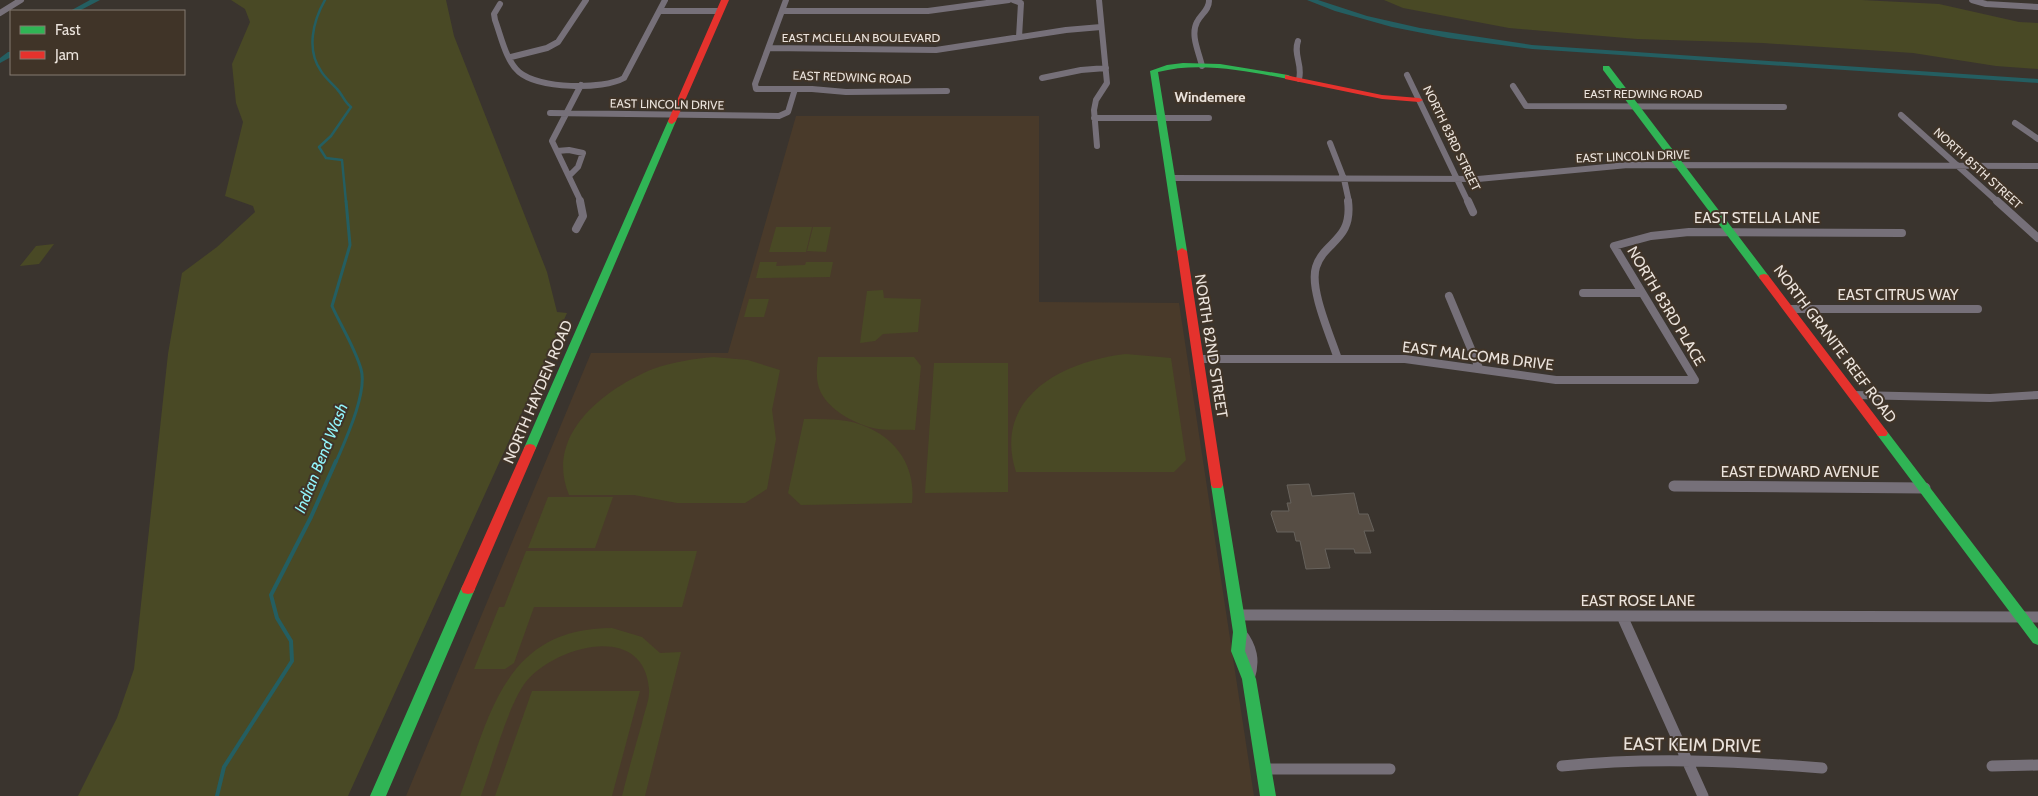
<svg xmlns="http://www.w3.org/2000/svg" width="2038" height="796" viewBox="0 0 2038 796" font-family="Cabin,sans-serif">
<rect width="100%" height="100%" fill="#3a342e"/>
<path fill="#493a2a" d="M796 116H1039V302L1179 303 1254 796H406L591 353H728Z"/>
<path fill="#494925" d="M231 0H446L454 36 547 272 557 312 567 313 348 796H78L117 718 134 669 168 354 182 273 217 247 255 212 253 206 225 196 243 122 236 103 232 64 250 22 245 9Z
M1384 0H1862L1939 4 2019 22 2038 23V69L1996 66 1913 53 1763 43 1637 39 1509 28 1403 8Z
M776 227H812L806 252H769Z
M813 227H831L826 252 807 251Z
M54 244 39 264 20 266 36 246Z
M760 262H777L776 266 805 265 806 262H833L830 277 756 278Z
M883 290 884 298 921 299 918 332 883 334 875 341 860 343 867 291Z
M749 299H769L764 317H744Z
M1126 354 1171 358 1186 460 1174 472H1016C992 397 1063 361 1126 354Z
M713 357 748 360 780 370 772 410 776 439 767 489 745 503H677L634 495H569C544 435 604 389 653 369 672 362 693 359 713 357Z
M818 357H914L921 366 915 430C901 429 886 431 873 428 852 423 822 406 818 384 816 375 817 365 818 357Z
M934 363H1008V492L925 493Z
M804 419C819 419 833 419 847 421 889 429 917 461 912 503L801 505 788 493Z
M548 497H613L595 548H528Z
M526 551H697L682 607H534L514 663 505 669H474L499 607H504Z
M612 628 642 637 660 653 681 652 645 796H622C628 772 635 747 642 723 644 712 650 700 649 689 644 621 554 646 525 683 507 708 492 766 481 796H460C490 714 505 628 612 628Z
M532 691H640L612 796H495Z"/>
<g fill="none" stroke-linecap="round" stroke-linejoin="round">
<path stroke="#245e61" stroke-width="2.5" d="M325 0C313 21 306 50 321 71 325 78 332 83 337 89 343 95 344 102 351 107L331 136 319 147 326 158 342 160 346 202"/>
<path stroke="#245e61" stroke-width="3" d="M336 462C345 441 368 392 361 369 355 348 341 326 332 306L350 245 346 201"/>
<path stroke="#245e61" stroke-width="4" d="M217 796 224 767 292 661 291 641 277 618 271 595 311 517 336 461"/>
<path fill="#245e61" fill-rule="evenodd" d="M90 0H100L79 11H70Z
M1307 0H1318L1367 16 1420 28 1532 45 2038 79V83L1532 49 1448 38 1392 27 1335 11Z
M8 52H11V57L0 63V58Z"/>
</g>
<path fill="#564d44" stroke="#67625c" d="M1309 484 1312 496 1354 493 1359 514H1368L1374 531H1364L1371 553H1355L1354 549H1325L1330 568 1306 569 1300 541H1296L1294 532H1277L1271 514 1272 511H1289L1287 503H1291L1287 485Z"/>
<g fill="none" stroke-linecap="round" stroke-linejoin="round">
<path stroke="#767079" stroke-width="6" d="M786 0 755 84 756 89H812L846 92 947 91
M1013 0 1021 3 1019 37
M1972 0 1986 4 2038 7
M500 4 494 14 495 20C501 36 506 61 519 72 539 89 603 90 624 78L665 0
M660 11H720
M782 11H928L1009 0
M0 13 21 0
M1298 41C1293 55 1303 65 1299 79
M769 48 936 50 1066 30 1101 27
M511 57 547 48 558 42 586 0
M1202 66C1199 52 1190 35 1197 22 1201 14 1209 10 1209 1
M1407 75 1468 202
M1042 78 1081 70 1106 68
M1513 86 1526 106 1784 107
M550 113 779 116 788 112 795 89
M1901 115 1998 202
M1094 118H1209
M2015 123 2038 139
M1330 143 1344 179 1349 202
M1097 146 1094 110 1096 100 1107 83 1099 0
M557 151 569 150 583 153 578 167 569 176
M1170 178 1478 179 1628 165 2038 166
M581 202 552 141 581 85"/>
<path stroke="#767079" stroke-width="8" d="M1468 201 1473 212
M1997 201 2038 238
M576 229 583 216 580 201
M1583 293H1642
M1449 296 1479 368
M1789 309H1978
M1198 359H1405L1556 380H1695L1614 246 1651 236 1689 232 1902 233
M1338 359C1331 337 1309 289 1316 267 1324 241 1353 241 1348 201
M1854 395 1990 398 2038 395"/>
<path stroke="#767079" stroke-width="11" d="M1674 486 1925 488
M1237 615 2038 617
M1622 616 1703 796
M1240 632C1252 647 1255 661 1249 679
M1562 766C1649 757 1735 761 1822 768
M1992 766 2038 765
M1263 769H1390"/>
<path fill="#30b455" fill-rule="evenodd" d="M1183 63 1220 64 1288 75 1292 77 1288 79C1247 71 1199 61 1158 72L1187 251 1182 254 1177 251 1150 71 1167 65Z
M1603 66H1609L1768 275 1769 277 1768 279H1760L1603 70Z
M672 118 676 121 536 448 534 451H526L524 448 668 121Z
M1882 429 1886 430 2038 629V645L2033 643 1878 436 1876 433Z
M1217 480 1221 482 1223 485 1247 632 1245 651 1256 679 1276 796H1260L1242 679 1231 651 1233 632 1211 485 1213 482Z
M468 584 473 585 475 589 386 796H370L461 589 463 585Z"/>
<path fill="#e5322d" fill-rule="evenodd" d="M721 0H729L676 121 672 124 669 123 668 121Z
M1285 75 1382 95 1419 98 1423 100 1419 102 1382 99 1285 79Z
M1182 248 1187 251 1223 485 1221 488H1213L1211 485 1177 251Z
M1764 274 1768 275 1886 430 1888 433 1886 436H1878L1760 279 1759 277 1760 275Z
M530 444 534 445 536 448 475 589 473 593 468 594 463 593 461 589 524 448 526 445Z"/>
</g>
<g text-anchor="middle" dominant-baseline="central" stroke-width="4" stroke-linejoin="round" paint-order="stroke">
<g font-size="12" fill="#ebe3dc" stroke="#403428">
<text x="861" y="37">EAST MCLELLAN BOULEVARD</text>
<text transform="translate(852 77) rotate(2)">EAST REDWING ROAD</text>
<text x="1643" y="93">EAST REDWING ROAD</text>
<text transform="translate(667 104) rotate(1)">EAST LINCOLN DRIVE</text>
<text transform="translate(1452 138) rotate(64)">NORTH 83RD STREET</text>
<text transform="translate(1633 156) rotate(-2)">EAST LINCOLN DRIVE</text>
<text transform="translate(1978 168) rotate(42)">NORTH 85TH STREET</text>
</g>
<g font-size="14" font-weight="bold" fill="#ebe3dc" stroke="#403428">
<text x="1210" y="97">Windemere</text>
</g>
<g font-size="15" fill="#ebe3dc" stroke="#403428">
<text x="1757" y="218">EAST STELLA LANE</text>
<text x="1898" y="295">EAST CITRUS WAY</text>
<text transform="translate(1666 306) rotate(59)">NORTH 83RD PLACE</text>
<text transform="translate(1835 344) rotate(53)">NORTH GRANITE REEF ROAD</text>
<text transform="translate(1211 346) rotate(81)">NORTH 82ND STREET</text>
<text transform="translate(1478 356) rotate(7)">EAST MALCOMB DRIVE</text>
<text transform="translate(538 392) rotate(-67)">NORTH HAYDEN ROAD</text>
<text x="1800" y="472">EAST EDWARD AVENUE</text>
<text x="1638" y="601">EAST ROSE LANE</text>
</g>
<g font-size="16" font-style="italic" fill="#92f5fc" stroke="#403428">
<text transform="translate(321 458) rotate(-68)">Indian Bend Wash</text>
</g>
<g font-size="18" fill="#ebe3dc" stroke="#403428">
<text transform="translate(1692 745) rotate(1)">EAST KEIM DRIVE</text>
</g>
</g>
<rect x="10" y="10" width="175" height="65" fill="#403428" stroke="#847a70"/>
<rect x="20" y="26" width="25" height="8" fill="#30b455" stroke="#847a70"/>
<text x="55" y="35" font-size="15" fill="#ebe3dc">Fast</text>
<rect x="20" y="51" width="25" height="8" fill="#e5322d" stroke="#847a70"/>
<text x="55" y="60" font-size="15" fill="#ebe3dc">Jam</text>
</svg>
